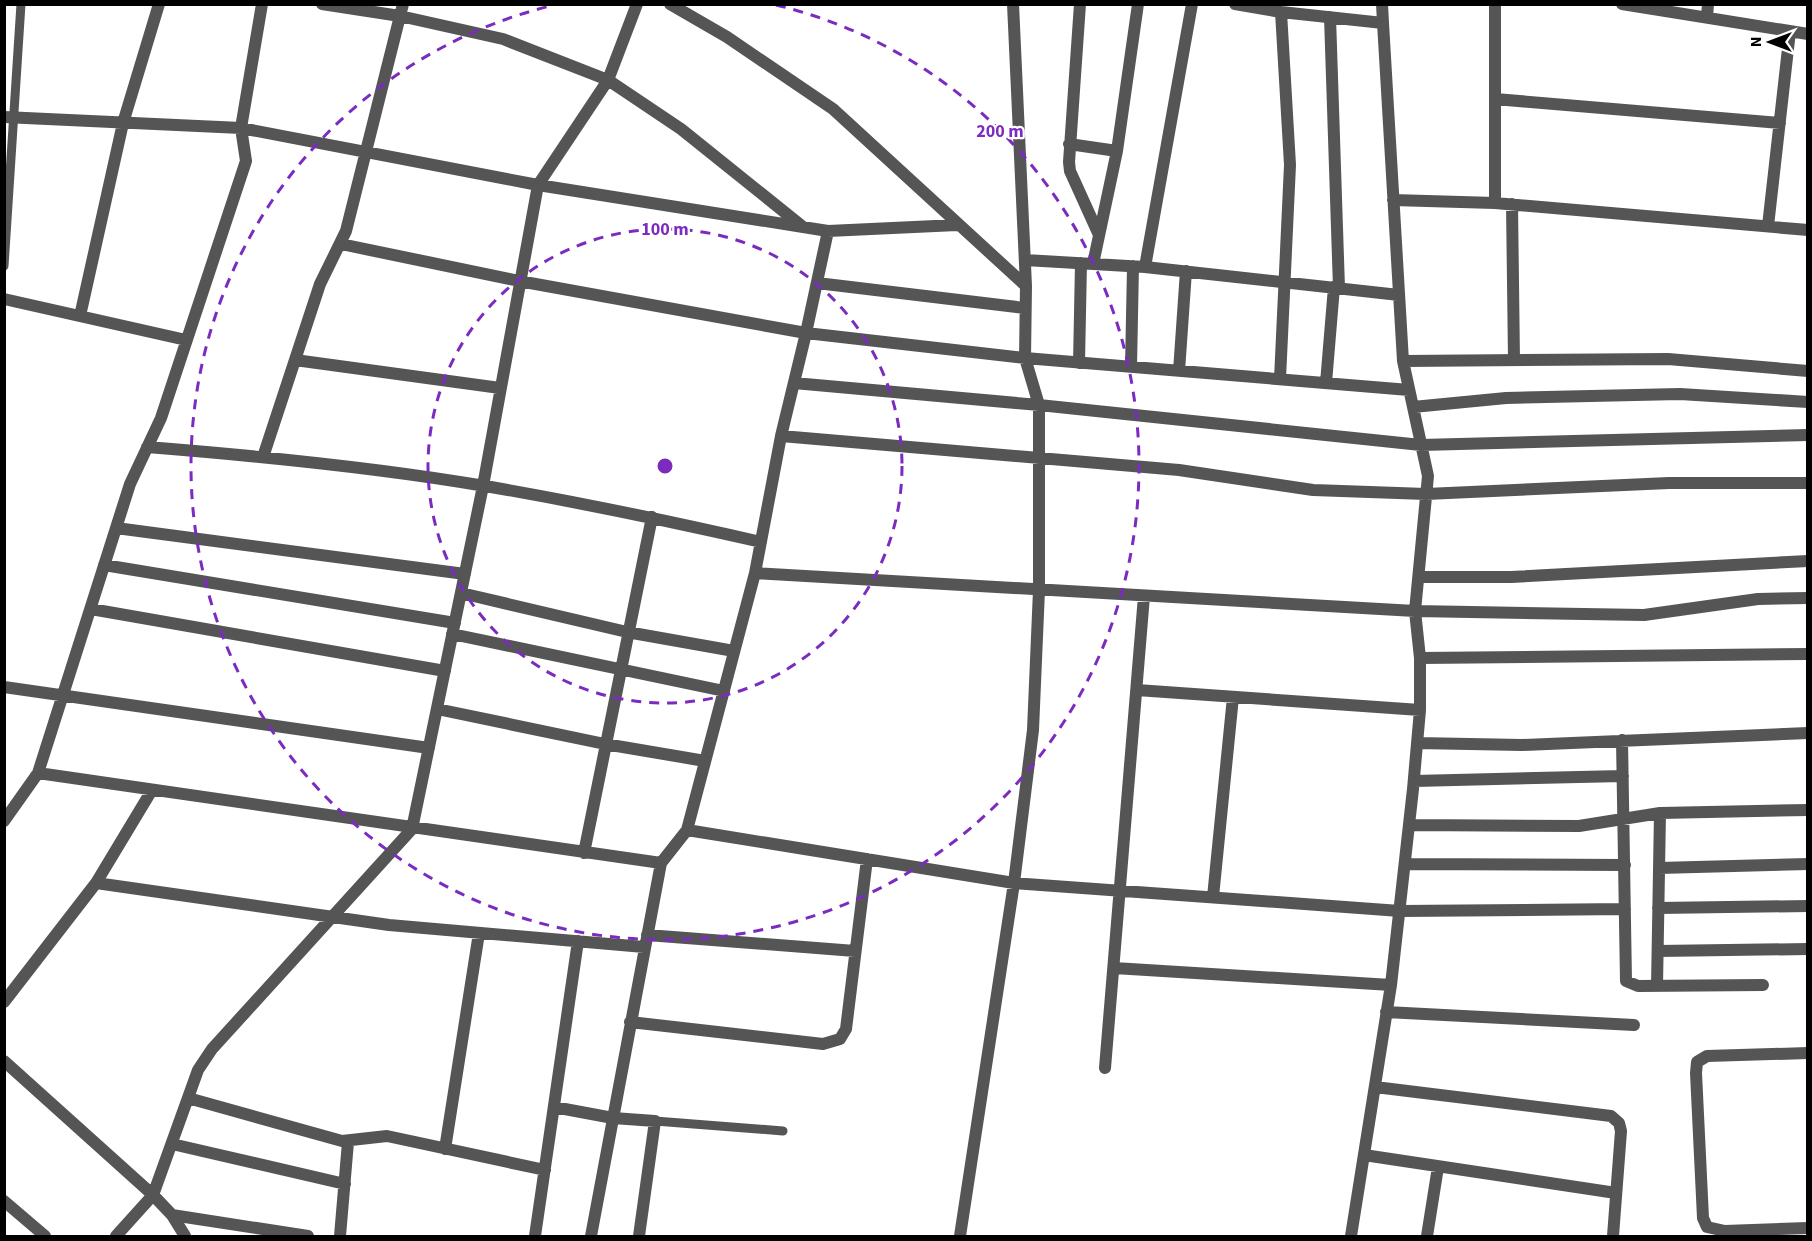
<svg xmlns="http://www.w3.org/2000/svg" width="1812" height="1241" viewBox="0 0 1812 1241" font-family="'Source Sans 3',sans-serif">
<rect width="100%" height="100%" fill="#fff"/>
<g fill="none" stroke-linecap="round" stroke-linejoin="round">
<path stroke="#555" stroke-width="9" d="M4 266 21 4
M655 1121 783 1131"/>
<path stroke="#555" stroke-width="12" d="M322 4 400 16 503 39 608 80 681 129 803 227
M670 4 727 37 833 109 1026 286 1025 358 1039 405V590L1033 730 1014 883 960 1236
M1013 4 1026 286
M1080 4 1069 162 1070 171 1099 235
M1235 4 1281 12 1383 23 1403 361 1428 476 1415 611 1420 658V710L1413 789 1391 985 1351 1236
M1382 4 1383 23
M1622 4 1808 34
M1330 17 1339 288
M1707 17 1708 4
M1495 99 1780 123
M4 117 241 128 538 185 828 231 957 225
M1069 144 1117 151
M1393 200 1495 203 1808 230
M1495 203V4
M1512 204 1514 360
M1768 226 1790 31
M828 231 806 333 1025 358 1409 390
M1025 260 1145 267 1399 295
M1093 264 1117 151 1138 4
M1145 267 1192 4
M817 283 1025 308
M4 299 186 340
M80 316 123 123 159 4
M295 360 500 388
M1403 361 1668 359 1808 371
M1079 363 1081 263
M1131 367 1133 266
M1179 371 1186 271
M1280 379 1290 165 1281 12
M794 383 1039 405 1421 445 1808 435
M1326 383 1334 287
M1413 407 1506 398 1680 394 1808 402
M781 436 1179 470 1313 490 1426 494 1669 483H1808
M147 447C260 456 374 467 485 486 578 502 669 521 761 542
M263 457 320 284 346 231 403 4
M116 528 465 574
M104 565 455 623
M755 573 1415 611 1644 615 1758 599 1808 598
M1419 577H1511L1808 561
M461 593 627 632 734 651
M91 609 445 671
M452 634 724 691
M1420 658 1808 654
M4 687 429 748
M1137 690 1420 710
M437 709 605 744 705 761
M1622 740 1626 981 1638 986 1763 985
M1417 743 1522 745 1808 733
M38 773 661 863 687 830 755 573 781 436 806 333 519 281 341 244
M1414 781 1623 776
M4 821 38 773 130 484 161 418 246 161 241 128 262 4
M1409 825 1579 826 1660 813 1808 810
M687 830 1014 883 1400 911 1625 909
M584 853 652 517
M1405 864 1625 865
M1659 868 1808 864
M96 883 389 925 644 947
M1213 897 1233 697
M1658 908 1808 906
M647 935 855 951
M1658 951 1808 949
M1114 968 1391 985
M1657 986 1660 813
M4 1002 96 883 152 790
M1386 1012 1634 1025
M630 1022 823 1044 840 1039 846 1029 867 859
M1808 1053 1707 1056 1697 1062 1696 1073 1703 1218 1707 1227 1725 1231 1808 1228
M4 1061 153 1195 172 1215 185 1236
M1105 1068 1144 596
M1375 1087 1611 1116 1619 1123 1621 1131 1613 1236
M188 1098 342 1141 387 1136 545 1170
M554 1107 613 1118 655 1121 639 1236
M172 1144 345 1184
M445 1149 479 933
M1364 1155 1616 1193
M4 1201 45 1236
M172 1215 308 1236
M116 1236 153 1195 198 1070 212 1049 412 829 483 486 538 185 608 80 637 4
M340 1236 348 1142
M535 1236 578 941
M591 1236 661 863
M1427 1236 1438 1167"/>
</g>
<g fill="none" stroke="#7b2cbf" stroke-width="3" stroke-dasharray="10 8">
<circle cx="665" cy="466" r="237"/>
<path d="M776 5A474 474 0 1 1 554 5"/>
</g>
<circle cx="665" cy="466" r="9" fill="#7b2cbf" stroke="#fff" stroke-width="3"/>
<g font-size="18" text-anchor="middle" font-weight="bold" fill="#7b2cbf" stroke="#fff" stroke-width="4.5" stroke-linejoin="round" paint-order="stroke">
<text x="1000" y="137">200 m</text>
<text x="665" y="235">100 m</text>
</g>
<rect width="1812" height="1241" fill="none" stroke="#000000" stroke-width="12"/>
<g transform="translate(1770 42) rotate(270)" stroke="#ffffff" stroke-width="4.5" paint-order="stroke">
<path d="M0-4.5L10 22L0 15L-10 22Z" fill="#000000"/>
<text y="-9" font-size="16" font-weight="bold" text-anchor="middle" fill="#000000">N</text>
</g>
</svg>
